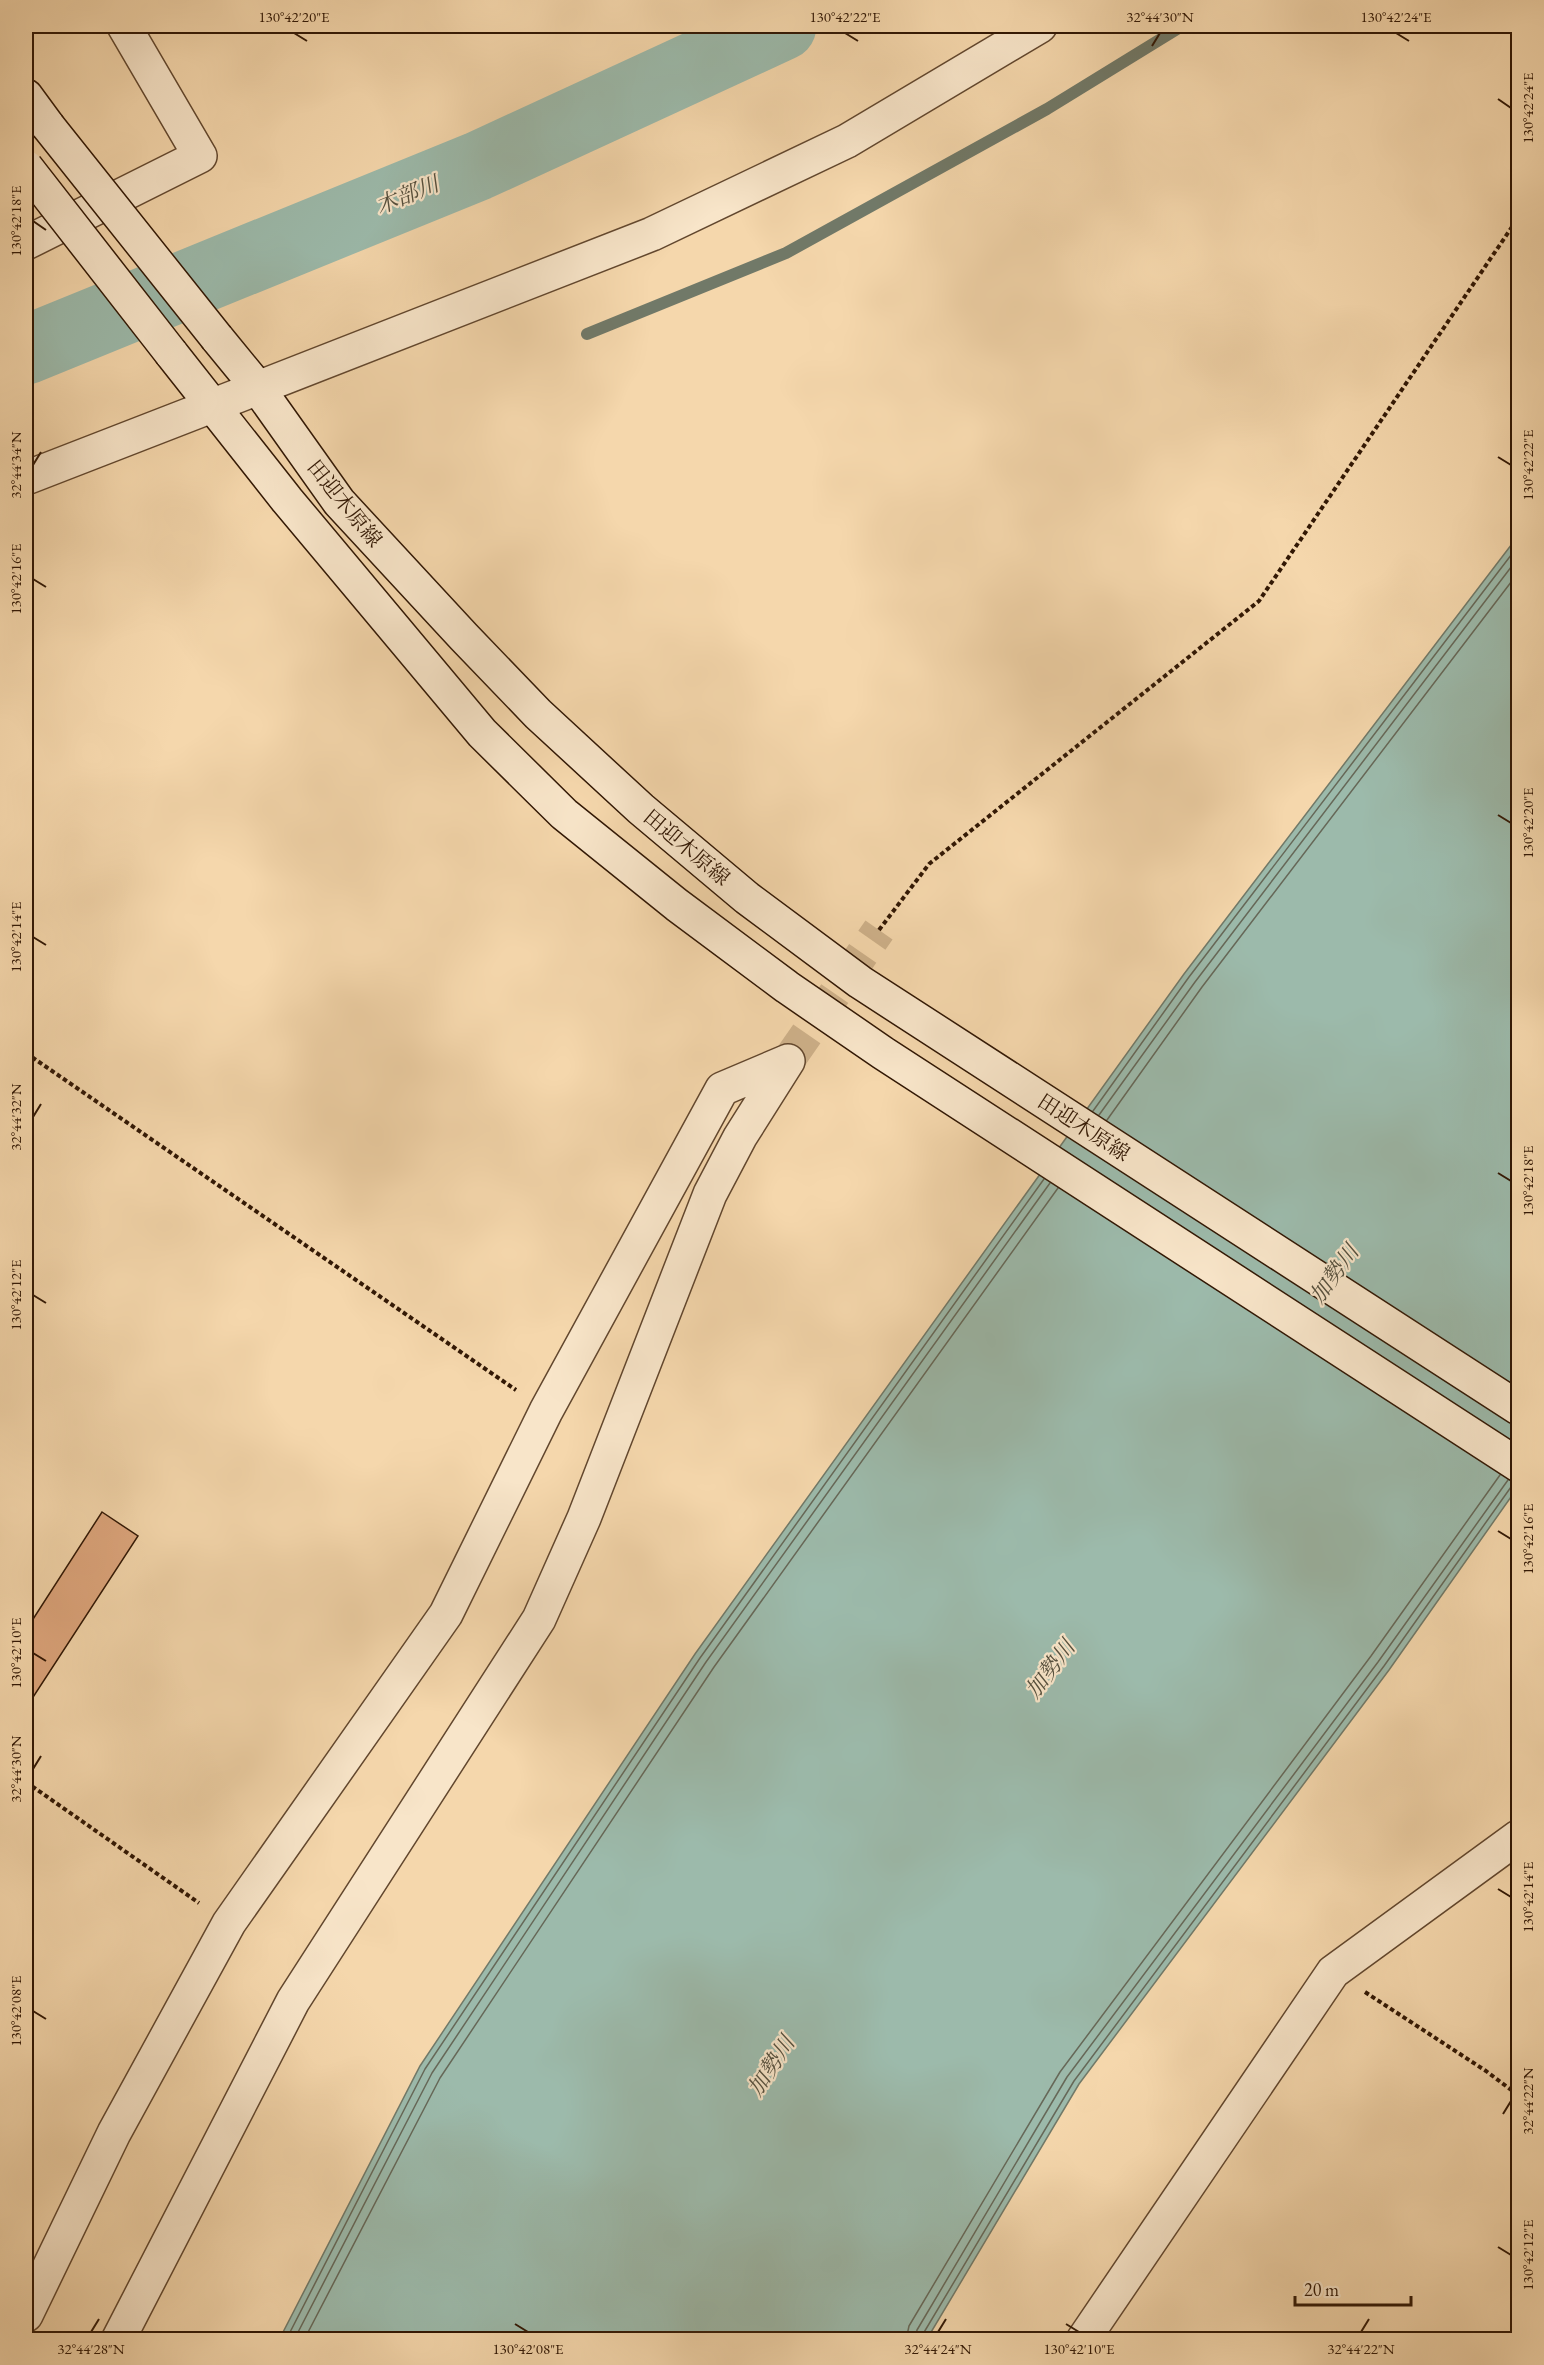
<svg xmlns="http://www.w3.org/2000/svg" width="1544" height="2365" viewBox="0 0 1544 2365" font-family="'EB Garamond','Noto Serif JP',serif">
<rect width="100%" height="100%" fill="#f5d7ac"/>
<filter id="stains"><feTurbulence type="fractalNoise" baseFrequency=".00333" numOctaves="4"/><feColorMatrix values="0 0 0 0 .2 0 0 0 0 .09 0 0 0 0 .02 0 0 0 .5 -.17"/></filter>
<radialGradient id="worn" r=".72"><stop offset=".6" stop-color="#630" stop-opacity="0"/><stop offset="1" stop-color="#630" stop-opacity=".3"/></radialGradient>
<path fill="#9cbaab" stroke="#717968" stroke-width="1.5" d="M1518 536V1487L1389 1670 1079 2084 927 2339 279 2340 420 2066 695 1654 1184 974Z"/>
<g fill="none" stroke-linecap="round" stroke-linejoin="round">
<path stroke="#666858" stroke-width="1.5" d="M1093 1111 1189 977 1518 546
M1099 1115 1195 982 1518 558
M1107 1120 1202 987 1518 573
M286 2340 425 2069 700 1658 1044 1179
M294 2340 432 2073 706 1662 1050 1183
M304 2340 440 2078 714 1667 1058 1188
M906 2340 909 2326 1060 2072 1371 1656 1500 1475
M915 2340 917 2330 1067 2077 1378 1662 1508 1480
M922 2340 923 2334 1074 2081 1384 1666 1511 1487 1518 1484"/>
<path stroke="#717968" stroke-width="12" d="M587 334 786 253 1047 109 1182 26
M26 549 28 548"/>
<path stroke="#9cbaab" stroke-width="69" d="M26 350 478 166 782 26"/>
</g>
<path fill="#dea67d" stroke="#311704" stroke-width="1.5" d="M102 1512 138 1536 26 1708V1630Z"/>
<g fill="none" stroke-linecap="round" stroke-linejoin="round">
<path stroke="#ceb18a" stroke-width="33" stroke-dasharray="33 16" stroke-linecap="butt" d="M788 1061 879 930"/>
<g stroke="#62472e" stroke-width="36">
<path id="minor" d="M26 243 200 156 124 26
M26 478 258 388
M26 2315 114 2133 229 1923 446 1614 546 1411 722 1089 788 1061
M118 2340 293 2001 539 1619 584 1518 710 1194 740 1137 788 1061
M1083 2340 1333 1972 1518 1837"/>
</g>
<g stroke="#62472e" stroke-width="36">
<path id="tertiary" d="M258 388 652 234 847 141 1040 26"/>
</g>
<g stroke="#311704" stroke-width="36">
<path id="secondary" d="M26 96 48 126
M217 338 258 388 339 502 464 637 538 714 641 809 747 898 860 982 1518 1408
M171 353 287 500 482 733 564 814 677 905 787 987 883 1053 1518 1465"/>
</g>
<path stroke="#311704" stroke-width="4" stroke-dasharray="4.5 3" stroke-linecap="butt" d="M879 930 929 864 1259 601 1518 218
M26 1053 516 1390
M26 1782 199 1903
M1365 1992 1486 2071 1518 2095"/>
<use href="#minor" stroke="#f8e5c9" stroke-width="33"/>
<use href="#tertiary" stroke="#f8e5c9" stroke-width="33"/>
<use href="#secondary" stroke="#f8e5c9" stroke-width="33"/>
<g stroke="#311704" stroke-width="36" stroke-linecap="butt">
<path id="secondary-bridge" d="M48 126 217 338
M26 167 171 353"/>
</g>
<use href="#secondary-bridge" stroke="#f8e5c9" stroke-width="33"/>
</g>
<path fill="none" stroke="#311704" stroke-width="2" d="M294 33 307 41M845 33 858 41M1396 33 1409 41M1152 46 1160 33M1498 99 1511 108M33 221 46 230M1498 457 1511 465M33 465 41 452M33 579 46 587M1498 815 1511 823M33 937 46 945M33 1117 41 1104M1498 1173 1511 1181M33 1295 46 1303M1498 1531 1511 1539M33 1653 46 1661M33 1769 41 1756M1498 1889 1511 1897M33 2011 46 2019M1503 2114 1511 2101M1498 2247 1511 2255M515 2324 528 2332M1066 2324 1079 2332M91 2332 99 2319M938 2332 946 2319M1361 2332 1369 2319"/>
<g text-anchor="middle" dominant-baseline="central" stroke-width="4.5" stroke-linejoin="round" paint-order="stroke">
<g font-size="21" fill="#311704" stroke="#f8e5c9">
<text transform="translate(345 503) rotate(51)">田迎木原線</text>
<text transform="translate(687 847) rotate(40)">田迎木原線</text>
<text transform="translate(1084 1127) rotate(33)">田迎木原線</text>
</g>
<g font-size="22" font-style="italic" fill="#56503e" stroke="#f8e5c9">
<text transform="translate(407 195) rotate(-22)">木部川</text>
<text transform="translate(1334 1274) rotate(-54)">加勢川</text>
<text transform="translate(1050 1669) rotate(-53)">加勢川</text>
<text transform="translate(771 2066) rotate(-57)">加勢川</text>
</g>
</g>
<rect width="1544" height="2365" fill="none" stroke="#f5d7ac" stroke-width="66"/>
<path d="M1295 2296v9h116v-9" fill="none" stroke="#311704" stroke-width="3"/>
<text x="1304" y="2296" font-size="18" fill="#311704" stroke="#f8e5c9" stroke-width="4.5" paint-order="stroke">20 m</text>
<rect x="33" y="33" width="1478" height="2299" fill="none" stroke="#311704" stroke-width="2"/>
<g font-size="15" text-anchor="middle" fill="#311704">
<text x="294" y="22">130°42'20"E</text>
<text x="845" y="22">130°42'22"E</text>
<text x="1160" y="22">32°44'30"N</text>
<text x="1396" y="22">130°42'24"E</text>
<text transform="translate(1528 108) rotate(-90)" y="5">130°42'24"E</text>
<text transform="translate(16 221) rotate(-90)" y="5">130°42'18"E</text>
<text transform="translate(16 465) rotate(-90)" y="5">32°44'34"N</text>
<text transform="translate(1528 465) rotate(-90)" y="5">130°42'22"E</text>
<text transform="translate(16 579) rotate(-90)" y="5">130°42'16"E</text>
<text transform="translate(1528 823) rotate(-90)" y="5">130°42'20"E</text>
<text transform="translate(16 937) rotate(-90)" y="5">130°42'14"E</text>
<text transform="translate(16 1117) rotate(-90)" y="5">32°44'32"N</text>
<text transform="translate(1528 1181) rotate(-90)" y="5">130°42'18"E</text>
<text transform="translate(16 1295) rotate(-90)" y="5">130°42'12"E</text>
<text transform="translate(1528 1539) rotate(-90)" y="5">130°42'16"E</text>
<text transform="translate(16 1653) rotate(-90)" y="5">130°42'10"E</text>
<text transform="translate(16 1769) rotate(-90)" y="5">32°44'30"N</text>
<text transform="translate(1528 1897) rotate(-90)" y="5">130°42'14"E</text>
<text transform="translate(16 2011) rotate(-90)" y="5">130°42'08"E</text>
<text transform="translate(1528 2101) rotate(-90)" y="5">32°44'22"N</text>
<text transform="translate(1528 2255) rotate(-90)" y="5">130°42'12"E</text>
<text x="91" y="2354">32°44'28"N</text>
<text x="528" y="2354">130°42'08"E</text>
<text x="938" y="2354">32°44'24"N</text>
<text x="1079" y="2354">130°42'10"E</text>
<text x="1361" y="2354">32°44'22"N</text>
</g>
<rect width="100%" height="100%" filter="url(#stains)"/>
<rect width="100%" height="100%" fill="url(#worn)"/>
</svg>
